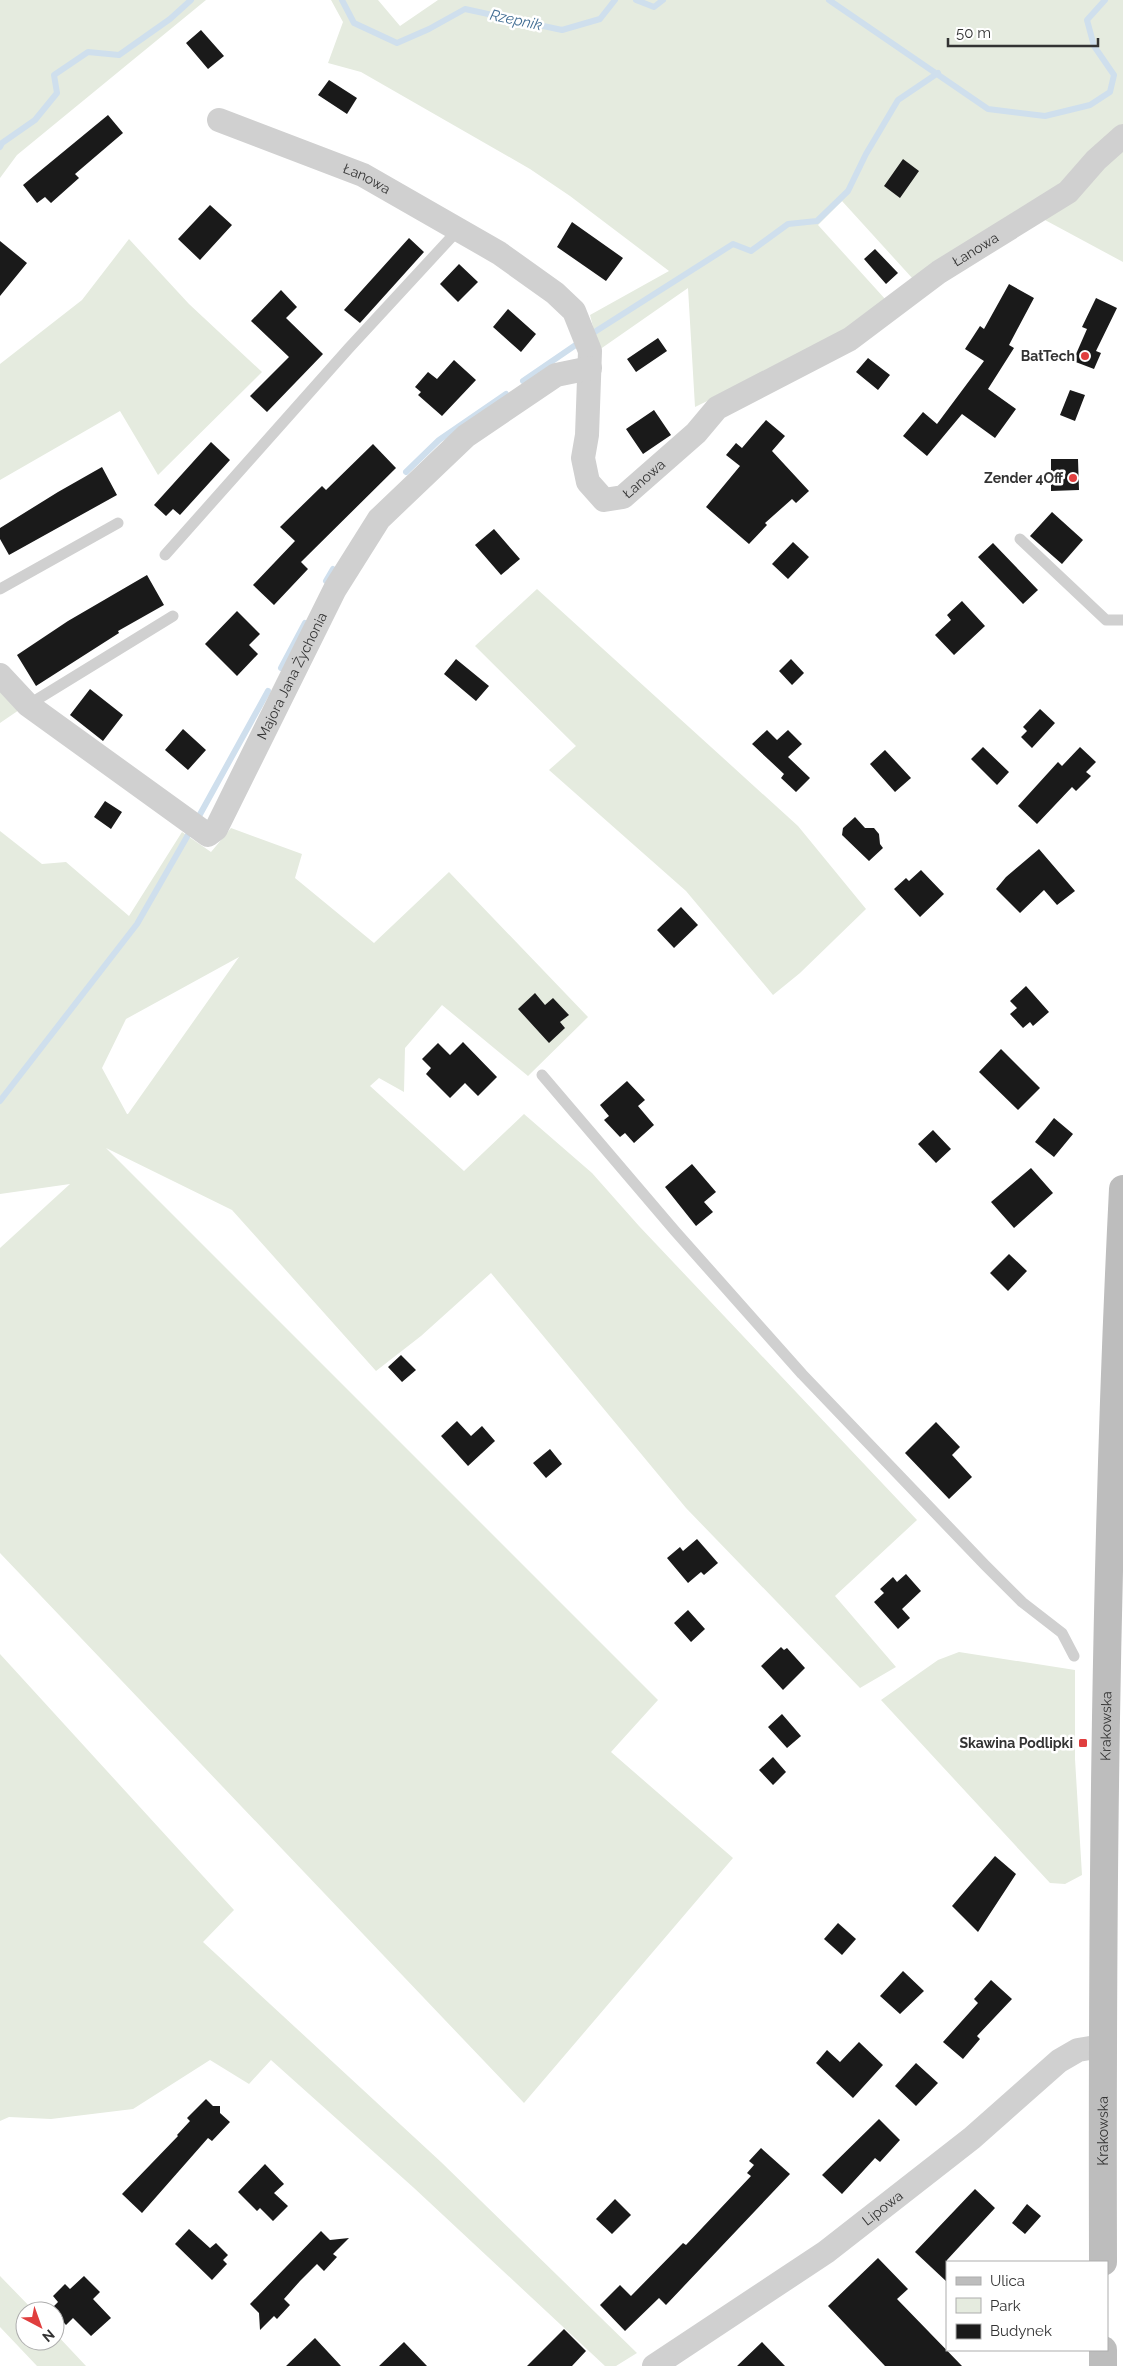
<svg xmlns="http://www.w3.org/2000/svg" width="1123" height="2366" viewBox="0 0 1123 2366" font-family="Raleway,sans-serif">
<rect width="100%" height="100%" fill="#fff"/>
<path fill="#e5ebdf" fill-rule="evenodd" d="M0 0H206L17 155 0 178Z
M331 0H378L400 26 438 0H1123V128L1064 190 913 279 842 201 818 225 886 300 821 346 695 407 688 288 599 350 590 315 669 271 570 196 530 169 361 72 328 63 343 22Z
M1123 147V262L1045 220Z
M129 239 189 304 262 372 158 475 120 411 0 480V364L82 300Z
M537 589 798 826 866 909 800 973 773 995 686 891 549 770 576 746 475 646Z
M0 690 19 710 0 723Z
M231 828 302 854 295 878 374 943 449 872 588 1017 528 1076 442 1005 405 1048 404 1092 379 1078 370 1086 464 1171 524 1114 592 1173 639 1226 917 1520 835 1596 896 1667 860 1688 686 1508 491 1273 421 1336 376 1371 232 1210 106 1148 658 1700 611 1752 733 1858 524 2103 0 1553V1248L70 1184 0 1194V831L42 864 66 862 129 916 182 832 211 852ZM239 957 128 1114H127L102 1068 126 1019Z
M959 1652 1075 1670V1759L1082 1875 1065 1884 1050 1883 881 1700 938 1660Z
M0 1654 234 1910 203 1942 441 2162 637 2353 616 2366H605L414 2188 271 2060 249 2084 210 2060 133 2109 51 2119 9 2117 0 2121Z
M0 2276 34 2311H25V2341H55V2333L86 2366H37L0 2327Z"/>
<g fill="none" stroke-linecap="round" stroke-linejoin="round">
<path stroke="#cfdfed" stroke-width="6" d="M342 0 354 23 397 43 429 29 465 9 562 30 600 19 615 0
M636 0 654 7 663 0
M829 0 988 109 1045 116 1090 105 1110 92 1114 75 1094 46 1087 20 1105 0
M0 147 2 143 35 120 57 93 54 75 88 52 119 55 170 19 191 0
M593 333 733 244 751 251 788 224 817 221 848 191 866 154 898 100 938 73
M523 381 580 342
M406 472 439 440 506 394
M326 581 333 569
M281 668 305 623
M198 818 268 691
M0 1101 137 924 188 835"/>
</g>
<path fill="#1a1a1a" d="M201 30 224 56 208 69 186 43Z
M329 80 357 98 347 114 318 95Z
M108 115 123 133 75 174 79 178 51 203 45 197 37 203 23 185Z
M903 159 919 171 900 198 884 186Z
M210 205 232 225 200 260 178 239Z
M572 222 623 258 606 281 557 247Z
M409 238 424 252 360 323 344 310Z
M0 241 27 263 0 296Z
M875 249 898 273 886 284 864 259Z
M459 264 478 282 458 302 440 284Z
M1009 284 1034 298 1009 345 1014 348 988 389 1016 409 995 438 962 414 927 456 903 436 923 412 937 424 984 361 965 349 980 326 984 329Z
M281 290 297 307 286 318 323 354 267 412 250 396 289 357 251 321Z
M1096 298 1117 308 1096 351 1101 353 1094 369 1073 361 1087 329 1082 327Z
M508 309 536 334 521 352 493 327Z
M658 338 667 351 636 372 627 359Z
M868 358 890 375 878 390 856 372Z
M454 360 476 380 442 416 418 395 421 392 415 387 428 372 437 379Z
M1070 390 1085 395 1075 421 1060 415Z
M654 410 671 435 643 454 626 429Z
M766 420 785 436 772 451 809 491 796 503 792 499 765 523 767 525 749 544 706 507 740 466 726 455 736 443 742 448Z
M211 442 230 460 180 515 173 509 166 516 154 505Z
M373 444 396 468 301 562 308 569 274 605 253 585 295 541 280 527 322 486 326 490Z
M1051 459H1078L1079 490 1051 491Z
M102 467 117 495 9 555 0 539V528L58 492Z
M1052 512 1083 540 1062 564 1030 536Z
M494 529 520 559 501 575 475 545Z
M793 542 809 557 788 579 772 564Z
M993 543 1038 590 1023 604 978 557Z
M147 575 164 605 118 631 119 633 36 686 17 655 68 621Z
M962 601 985 626 954 655 935 635 951 620 947 615Z
M237 611 260 634 249 645 258 654 237 676 205 644Z
M456 659 489 686 476 701 444 674Z
M791 659 804 673 792 685 779 671Z
M90 689 123 715 103 741 70 715Z
M1040 709 1055 723 1032 748 1021 737 1027 731 1023 727Z
M183 729 206 750 188 770 165 750Z
M767 730 777 740 788 730 802 744 788 757 810 778 796 792 781 778 784 774 752 744Z
M983 747 1009 772 997 785 971 759Z
M1080 747 1096 762 1086 772 1091 776 1076 791 1072 787 1037 824 1018 806 1058 762 1062 766Z
M885 750 911 778 895 792 870 764Z
M105 801 122 812 111 829 94 817Z
M855 817 865 828H874L879 834 880 844 883 848 869 861 842 835 843 828Z
M1039 849 1075 891 1057 905 1044 890 1020 913 996 889 1006 877Z
M921 870 944 894 920 917 894 889 906 878 909 881Z
M681 907 698 925 674 948 657 930Z
M1026 986 1049 1012 1033 1026 1030 1022 1023 1028 1010 1014 1017 1008 1010 1001Z
M535 993 545 1005 553 998 569 1015 560 1022 565 1028 549 1043 518 1009Z
M463 1042 497 1077 478 1096 465 1083 450 1098 426 1074 431 1068 422 1059 438 1043 450 1055Z
M1001 1049 1040 1088 1018 1110 979 1072Z
M627 1081 645 1100 638 1106 654 1125 634 1143 625 1133 620 1137 604 1120 609 1116 600 1105Z
M1054 1118 1073 1134 1054 1157 1035 1142Z
M933 1130 951 1149 936 1163 918 1144Z
M692 1164 716 1192 704 1202 713 1212 696 1226 665 1187Z
M1031 1168 1053 1193 1014 1228 991 1202Z
M1009 1254 1027 1271 1008 1291 990 1273Z
M401 1355 416 1370 402 1382 388 1367Z
M457 1421 471 1436 482 1426 495 1441 468 1466 441 1436Z
M936 1422 960 1447 952 1455 972 1477 949 1499 905 1453Z
M550 1449 562 1464 546 1478 533 1463Z
M697 1539 718 1563 704 1575 701 1572 688 1583 667 1558 680 1547 683 1551Z
M906 1574 921 1591 902 1609 910 1618 898 1629 874 1602 884 1593 880 1589 893 1577 897 1582Z
M688 1610 705 1629 691 1642 674 1623Z
M781 1647 784 1650 787 1648 805 1668 783 1690 761 1666Z
M782 1714 801 1736 787 1748 768 1727Z
M773 1757 786 1772 773 1785 759 1770Z
M995 1856 1016 1874 978 1932 952 1906Z
M838 1923 856 1939 842 1955 824 1939Z
M903 1971 924 1991 900 2014 880 1996Z
M991 1980 1012 1999 977 2036 980 2039 963 2059 943 2042 978 2003 974 1999Z
M859 2042 883 2065 853 2098 816 2063 827 2050 840 2062Z
M916 2063 938 2083 916 2106 895 2086Z
M206 2099 213 2106H220V2113L230 2122 212 2141 208 2138 142 2213 122 2194 178 2136 177 2135 190 2121 187 2118Z
M879 2119 900 2140 880 2162 875 2158 842 2194 822 2175Z
M761 2148 790 2174 666 2305 659 2298 625 2331 600 2305 620 2285 631 2296 683 2243 686 2245 751 2176 747 2173 754 2165 749 2161Z
M265 2164 284 2184 274 2193 288 2206 273 2221 260 2208 257 2211 238 2192Z
M975 2189 995 2208 947 2260V2282L915 2252Z
M615 2199 631 2215 612 2234 596 2219Z
M1027 2204 1041 2216 1025 2234 1012 2223Z
M189 2229 210 2248 216 2243 228 2255 223 2260 227 2264 212 2280 175 2244Z
M321 2231 330 2240 349 2238 333 2254 337 2257 324 2271 317 2264 300 2281 284 2299 290 2305 277 2319 274 2316 260 2330 259 2313 250 2304Z
M878 2258 908 2289 897 2299 962 2366H885L828 2306Z
M84 2276 100 2292 93 2299 111 2318 91 2336 73 2318 66 2325 51 2309 58 2302 53 2296 65 2284 70 2289Z
M564 2329 586 2351 572 2366H527Z
M315 2338 341 2366H286Z
M404 2342 427 2366H379Z
M762 2342 785 2366H737Z"/>
<g fill="none" stroke-linecap="round" stroke-linejoin="round">
<path stroke="#d0d0d0" stroke-width="11" d="M1020 539 1106 620H1123
M165 555 349 348 458 230
M0 589 118 523
M28 705 173 616
M542 1075 675 1231 802 1374 985 1565 1022 1602 1062 1633 1074 1656"/>
<g stroke="#d0d0d0" stroke-width="24">
<path id="s1" d="M219 120 363 175 499 253 555 293 574 311 590 351 587 435 583 458 588 482 604 500 623 497 696 433 717 408 850 339 939 272 1068 192 1096 160 1123 136"/>
<path id="s2" d="M0 675 28 705 208 835 216 829 335 589 379 519 466 436 556 375 590 368"/>
<path id="s3" d="M654 2366 826 2252 972 2138 1059 2061 1078 2050 1102 2046"/>
</g>
<g stroke="#bdbdbd" stroke-width="28">
<path id="s4" d="M1103 2262C1102 1904 1105 1546 1123 1189"/>
<path d="M1103 2350V2366"/>
</g>
</g>
<g fill="#e03e3e" stroke="#fff" stroke-width="2">
<circle cx="1085" cy="356" r="5"/>
<circle cx="1073" cy="478" r="5"/>
<rect x="1078" y="1738" width="10" height="10" rx="2.5"/>
</g>
<g text-anchor="middle" dominant-baseline="central" stroke-width="5" stroke-linejoin="round" paint-order="stroke">
<g font-size="14" fill="#333" stroke="#fff">
<text stroke="none"><textPath href="#s1" startOffset="159">Łanowa</textPath></text>
<text stroke="none"><textPath href="#s1" startOffset="1058">Łanowa</textPath></text>
<text stroke="none"><textPath href="#s1" startOffset="652">Łanowa</textPath></text>
<text stroke="none"><textPath href="#s2" startOffset="444">Majora Jana Żychonia</textPath></text>
<text stroke="none"><textPath href="#s4" startOffset="536">Krakowska</textPath></text>
<text stroke="none"><textPath href="#s4" startOffset="131">Krakowska</textPath></text>
<text stroke="none"><textPath href="#s3" startOffset="278">Lipowa</textPath></text>
</g>
<g font-size="14" font-weight="bold" fill="#333" stroke="#fff" text-anchor="end">
<text x="1075" y="356">BatTech</text>
<text x="1063" y="478">Zender 4Off</text>
<text x="1073" y="1743">Skawina Podlipki</text>
</g>
<g font-size="15" font-style="italic" fill="#426e94" stroke="#fff">
<text transform="translate(516 20) rotate(12)">Rzepnik</text>
</g>
</g>
<rect x="946" y="2261" width="162" height="90" fill="#ffffff" stroke="#adadad"/>
<rect x="956" y="2277" width="25" height="8" fill="#bdbdbd" stroke="#adadad"/>
<text x="990" y="2286" font-size="15" fill="#333333">Ulica</text>
<rect x="956" y="2298" width="25" height="15" fill="#e5ebdf" stroke="#adadad"/>
<text x="990" y="2311" font-size="15" fill="#333333">Park</text>
<rect x="956" y="2324" width="25" height="15" fill="#1a1a1a" stroke="#adadad"/>
<text x="990" y="2336" font-size="15" fill="#333333">Budynek</text>
<g transform="translate(40 2326) rotate(139)"><circle r="24" fill="#ffffff" stroke="#adadad"/>
<path d="M0-4L9 19L0 12L-9 19Z" fill="#e03e3e"/>
<text y="-8" font-size="14" font-weight="bold" text-anchor="middle" fill="#333333">N</text>
</g>
<path d="M948 38v8h150v-8" fill="none" stroke="#333333" stroke-width="2.5"/>
<text x="956" y="38" font-size="15" fill="#333333" stroke="#ffffff" stroke-width="4" paint-order="stroke">50 m</text>
</svg>
